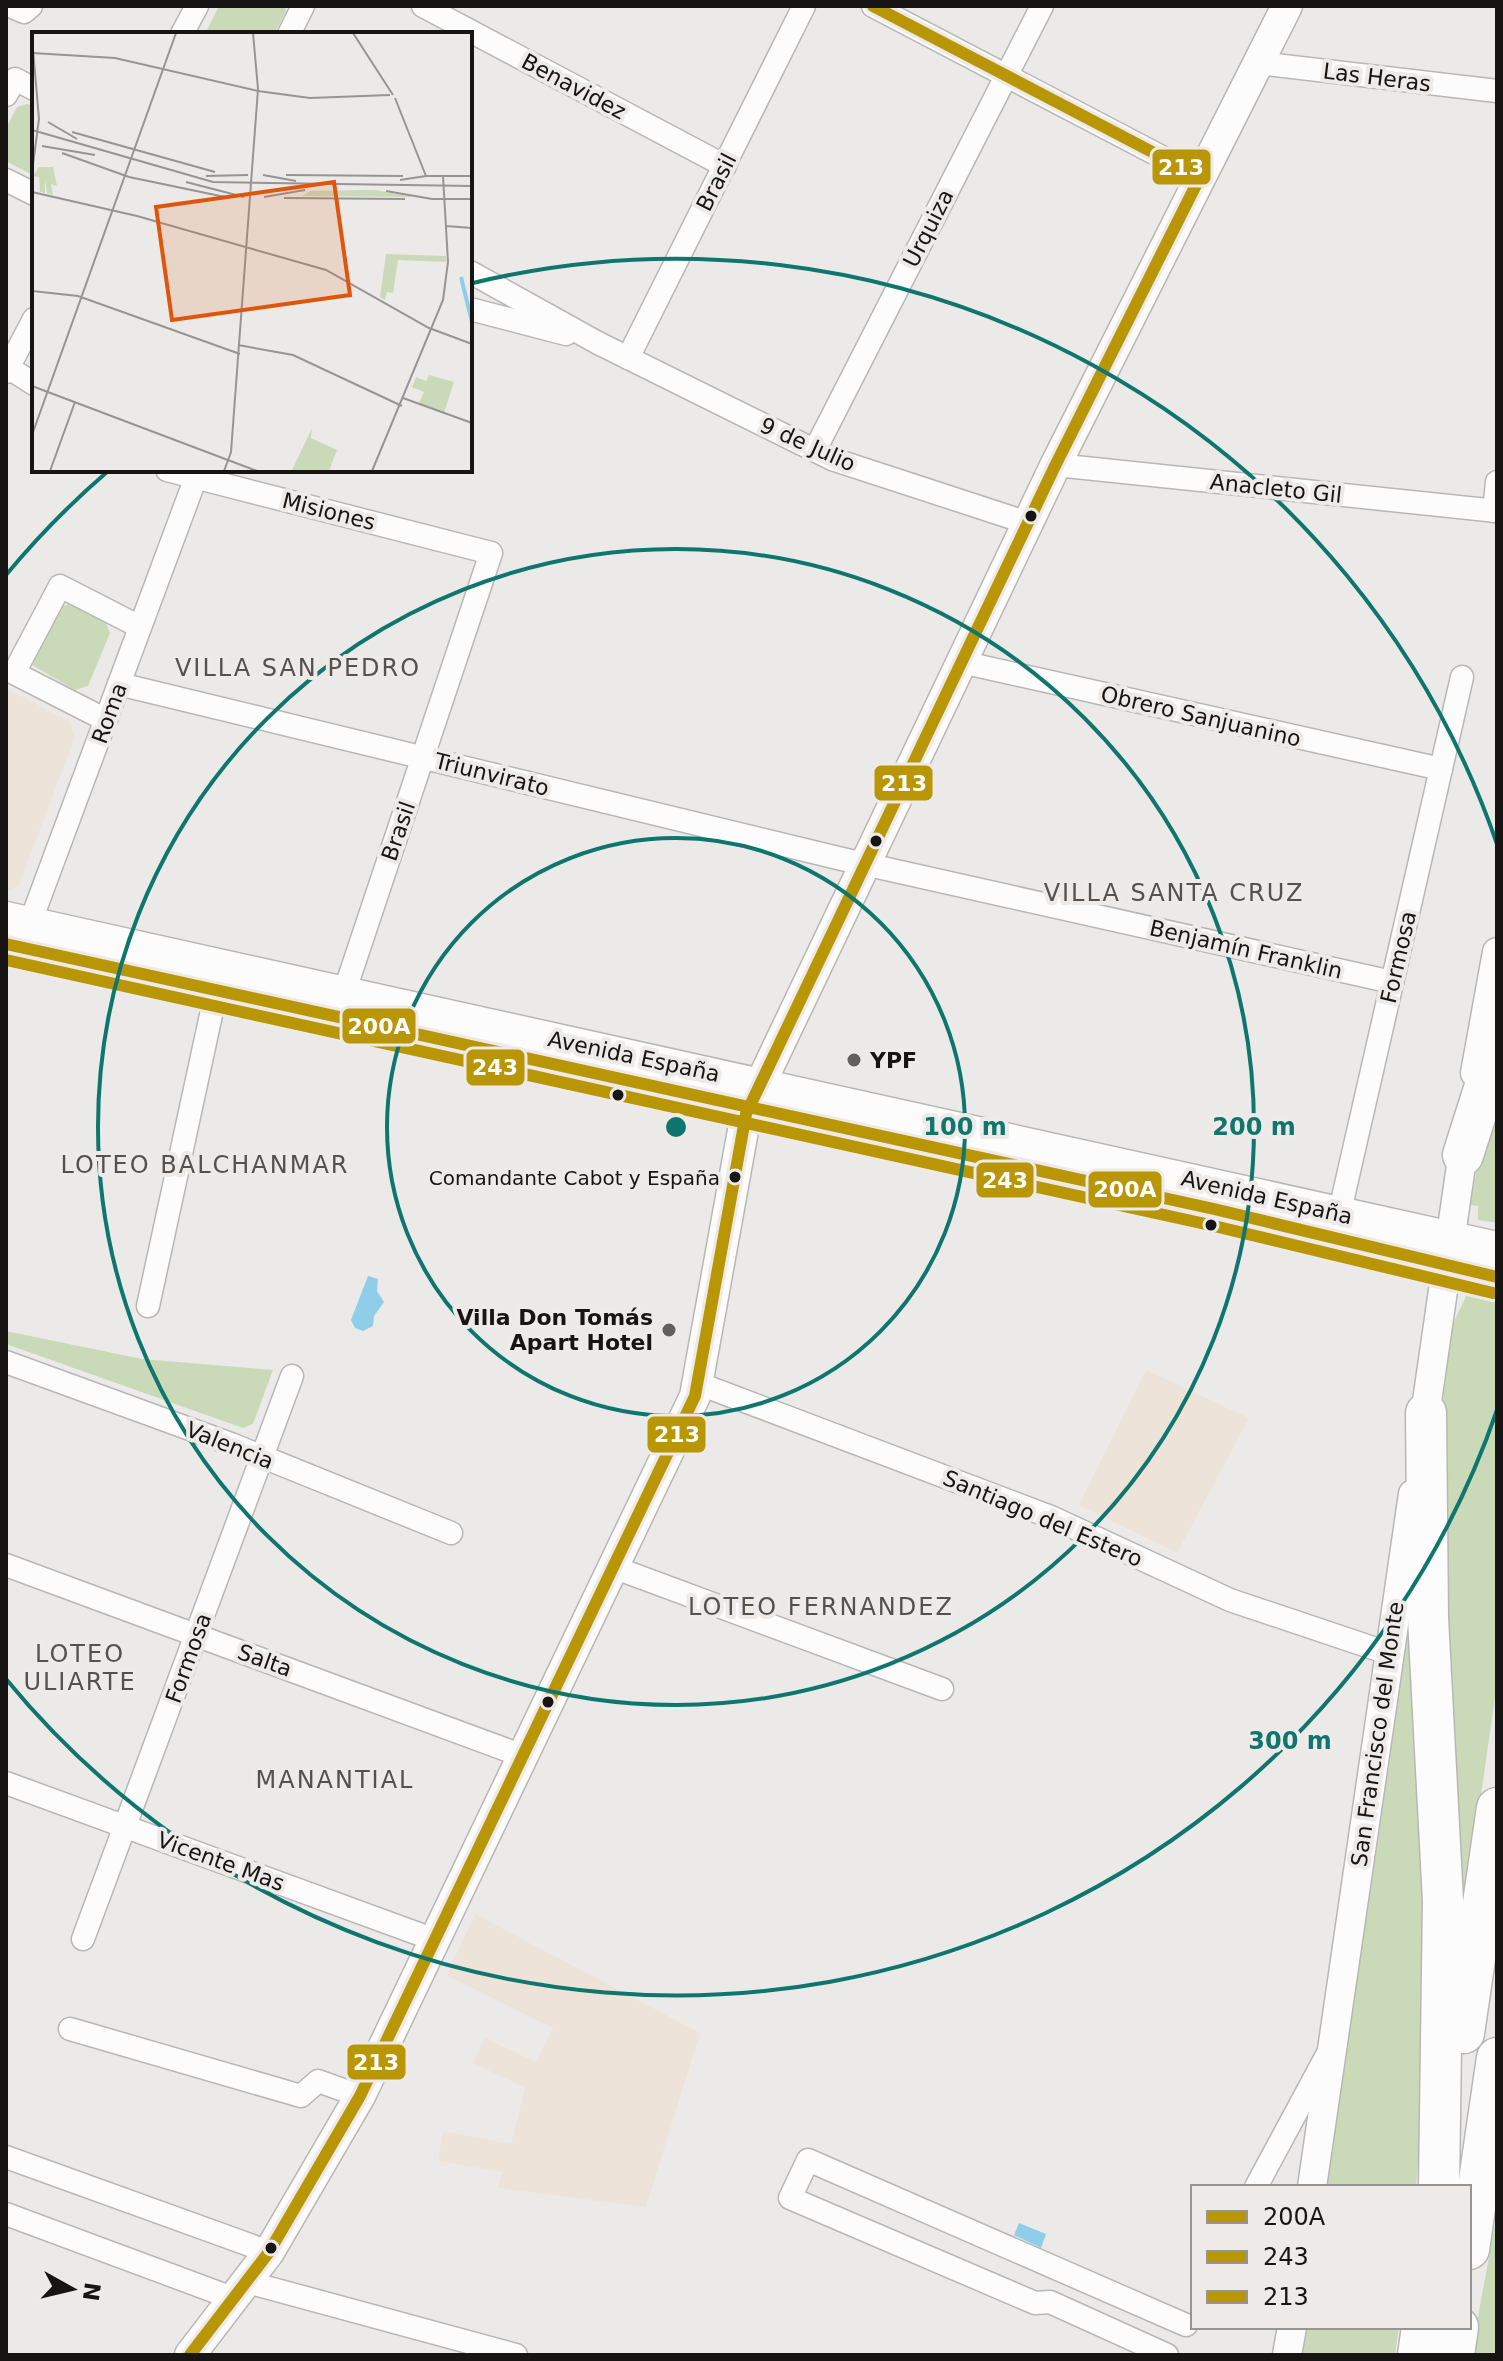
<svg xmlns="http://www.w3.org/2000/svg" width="1503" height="2361" font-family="'DejaVu Sans',sans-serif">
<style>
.industrial{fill:#ede3d9}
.green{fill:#cadab9}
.water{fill:#8fcee8}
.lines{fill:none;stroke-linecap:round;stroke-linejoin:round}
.minor-casing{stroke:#b8b7b6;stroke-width:25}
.tertiary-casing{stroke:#b8b7b6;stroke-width:31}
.secondary-casing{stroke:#b8b7b6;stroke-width:33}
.motorway-casing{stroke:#b8b7b6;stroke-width:43}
.minor{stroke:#fcfcfc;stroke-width:22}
.tertiary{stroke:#fcfcfc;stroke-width:28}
.secondary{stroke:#fcfcfc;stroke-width:30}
.motorway{stroke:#fcfcfc;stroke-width:40}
.bus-1-casing{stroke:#edeae8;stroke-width:18}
.bus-2-casing{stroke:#edeae8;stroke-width:18}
.bus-3-casing{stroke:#edeae8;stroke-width:18}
.bus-1{stroke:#b99606;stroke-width:12}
.bus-2{stroke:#b99606;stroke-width:12}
.bus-3{stroke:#b99606;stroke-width:12}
.ring{fill:none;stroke:#0f766e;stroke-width:4}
.bus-dot{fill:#161514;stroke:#edeae8;stroke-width:3}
.poi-dot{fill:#61605f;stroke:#edeae8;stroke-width:3}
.labels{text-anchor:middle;stroke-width:8;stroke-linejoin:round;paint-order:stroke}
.bus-label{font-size:20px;fill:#161514;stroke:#edeae8;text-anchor:end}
.street-label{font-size:22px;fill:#161514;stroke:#edeae8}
.poi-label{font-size:22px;font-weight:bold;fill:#161514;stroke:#edeae8;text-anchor:start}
.neighbourhood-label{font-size:24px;letter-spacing:2px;fill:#54514f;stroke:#edeae8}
.inset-river{fill:none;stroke:#8fcee8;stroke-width:4}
.inset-road{fill:none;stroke:#969594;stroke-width:2}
.view{fill:#de560c;fill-opacity:0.15;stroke:#de560c;stroke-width:4}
.inset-edge{fill:none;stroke:#161514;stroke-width:4}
.centre{fill:#0f766e;stroke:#edeae8;stroke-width:4}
.ring-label{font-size:24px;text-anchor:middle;font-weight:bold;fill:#0f766e;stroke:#edeae8;stroke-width:8;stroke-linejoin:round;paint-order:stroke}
.line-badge{stroke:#edeae8;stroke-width:3}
.badge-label{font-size:22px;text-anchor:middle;font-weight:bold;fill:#fff}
</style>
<rect width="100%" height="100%" fill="#eceae9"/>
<g class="industrial">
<polygon points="6,688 69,721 75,737 19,885 6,892"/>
<polygon points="1146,1370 1249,1418 1177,1553 1079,1505"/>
<polygon points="475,1914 700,2033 646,2207 498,2188 502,2172 438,2161 443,2131 511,2144 525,2088 473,2063 485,2038 536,2062 553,2028 447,1975"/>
</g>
<g class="green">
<polygon points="219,6 285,6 286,12 274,34 205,34"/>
<polygon points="27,104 34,107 34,176 6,161 6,128 17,107"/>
<polygon points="71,603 105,621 110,633 88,686 75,690 32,665 59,608"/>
<polygon points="1497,1067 1497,1223 1478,1220 1478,1206 1470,1205"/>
<polygon points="1467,1294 1497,1302 1497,1684 1458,1954 1436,1459 1452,1326"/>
<polygon points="6,1331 142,1359 273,1370 253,1424 243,1428 6,1344"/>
<polygon points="1417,1542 1431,1890 1422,2118 1416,2187 1326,2187 1383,1806"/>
<polygon points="1497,2213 1497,2355 1471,2355"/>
<polygon points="1305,2327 1399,2327 1395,2355 1301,2355"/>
</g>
<g class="water">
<polygon points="368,1276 378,1279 377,1291 384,1302 374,1316 373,1326 363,1331 355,1328 351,1320"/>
<polygon points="1019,2223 1046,2234 1041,2248 1014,2235"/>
</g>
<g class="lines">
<g class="minor-casing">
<g id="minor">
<polyline points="10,6 24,12 31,6"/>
<polyline points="423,6 725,166"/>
<polyline points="873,6 1200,177"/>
<polyline points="182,34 197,6"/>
<polyline points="289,34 303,6"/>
<polyline points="1258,63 1497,91"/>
<polyline points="6,95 15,79 34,89"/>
<polyline points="6,180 34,194"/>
<polyline points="470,272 598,343 832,459 1028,523"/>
<polyline points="470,309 566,334"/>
<polyline points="628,358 804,6"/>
<polyline points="6,366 34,384"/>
<polyline points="6,372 34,319"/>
<polyline points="815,450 1042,6"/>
<polyline points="1056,465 1497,511"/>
<polyline points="167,470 491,553 340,1005"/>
<polyline points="1494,511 1497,482"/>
<polyline points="961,662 1441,769"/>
<polyline points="119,684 842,859 1392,982"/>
<polyline points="106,720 14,673 60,586 140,627"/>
<polyline points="26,934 196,477"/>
<polyline points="1336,1228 1462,677"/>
<polyline points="148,1306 219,978"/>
<polyline points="6,1362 231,1444 451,1533"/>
<polyline points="697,1383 1051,1517 1230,1600 1388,1653"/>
<polyline points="6,1565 523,1756"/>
<polyline points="613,1567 942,1689"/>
<polyline points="6,1783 435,1940"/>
<polyline points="83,1939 292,1376"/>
<polyline points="70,2029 301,2096 318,2081 360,2096"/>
<polyline points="6,2157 269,2252"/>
<polyline points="1256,2187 1327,2055"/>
<polyline points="6,2214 235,2299"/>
<polyline points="247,2282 516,2355"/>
<polyline points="1167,2355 1050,2302 1035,2303 790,2198 808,2160 1186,2325"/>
</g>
</g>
<g class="tertiary-casing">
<g id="tertiary">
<polyline points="1475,1073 1497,952"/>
<polyline points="1423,1429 1465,1138"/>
<polyline points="1312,2187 1413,1494"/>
<polyline points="1287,2355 1292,2327"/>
</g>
</g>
<g class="secondary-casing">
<g id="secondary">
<polyline points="6,917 1497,1247"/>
<polyline points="6,944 1214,1209 1497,1277"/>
<polyline points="190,2355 269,2252 360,2096 695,1396 746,1114 1055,466 1287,6"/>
</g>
</g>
<g class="motorway-casing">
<g id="motorway">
<polyline points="1463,1155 1497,1048"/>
<polyline points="1426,1413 1428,1618 1443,1901 1439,2187"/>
<polyline points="1464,2033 1497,1808"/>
<polyline points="1469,2249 1497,2058"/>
<polyline points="1418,2355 1422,2327"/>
<polyline points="1454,2355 1458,2327"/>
</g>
</g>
<use href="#minor" class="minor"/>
<use href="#tertiary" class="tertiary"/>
<use href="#secondary" class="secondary"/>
<use href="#motorway" class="motorway"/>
<g class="bus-1-casing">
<polyline id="bus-1" points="6,944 1214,1209 1497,1277"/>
</g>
<g class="bus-2-casing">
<polyline id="bus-2" points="6,960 1210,1225 1493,1293"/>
</g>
<g class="bus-3-casing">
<polyline id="bus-3" points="190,2355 269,2252 360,2096 695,1396 746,1114 1055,466 1200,177 873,6"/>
</g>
<use href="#bus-1" class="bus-1"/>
<use href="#bus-2" class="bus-2"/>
<use href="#bus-3" class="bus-3"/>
</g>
<g class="ring">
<circle cx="676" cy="1127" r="289"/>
<circle cx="676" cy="1127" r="578"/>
<path d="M1497 1410A868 868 0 0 1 6 1679M6 575A868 868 0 0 1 107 472M473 283A868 868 0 0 1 1497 844"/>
</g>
<g class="bus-dot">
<circle cx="1031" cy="516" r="7"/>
<circle cx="876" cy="841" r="7"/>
<circle cx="618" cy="1095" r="7"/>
<circle cx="735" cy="1177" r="7"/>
<circle cx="1211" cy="1225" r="7"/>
<circle cx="548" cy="1702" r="7"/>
<circle cx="271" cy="2248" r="7"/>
</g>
<g class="poi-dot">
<circle cx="854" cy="1060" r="8"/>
<circle cx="669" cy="1330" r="8"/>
</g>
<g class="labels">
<g class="bus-label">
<text x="720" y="1185">Comandante Cabot y España</text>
</g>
<g class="street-label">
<text transform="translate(1377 77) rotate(7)" y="8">Las Heras</text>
<text transform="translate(574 86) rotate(28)" y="8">Benavidez</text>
<text transform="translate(716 182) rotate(-63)" y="8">Brasil</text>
<text transform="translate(928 228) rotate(-63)" y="8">Urquiza</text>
<text transform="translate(808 444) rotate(24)" y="8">9 de Julio</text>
<text transform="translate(1276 488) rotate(6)" y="8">Anacleto Gil</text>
<text transform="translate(329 511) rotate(14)" y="8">Misiones</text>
<text transform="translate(109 713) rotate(-70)" y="8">Roma</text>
<text transform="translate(1201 716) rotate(13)" y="8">Obrero Sanjuanino</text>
<text transform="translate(492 774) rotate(14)" y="8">Triunvirato</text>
<text transform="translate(398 831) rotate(-71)" y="8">Brasil</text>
<text transform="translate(1246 949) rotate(13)" y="8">Benjamín Franklin</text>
<text transform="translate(1398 957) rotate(-77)" y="8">Formosa</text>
<text transform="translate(634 1056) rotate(12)" y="8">Avenida España</text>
<text transform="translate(1267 1197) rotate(13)" y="8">Avenida España</text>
<text transform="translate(230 1445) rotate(22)" y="8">Valencia</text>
<text transform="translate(1043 1518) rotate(23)" y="8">Santiago del Estero</text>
<text transform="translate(188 1658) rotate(-70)" y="8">Formosa</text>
<text transform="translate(265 1660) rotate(20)" y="8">Salta</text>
<text transform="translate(1377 1734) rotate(-82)" y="8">San Francisco del Monte</text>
<text transform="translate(221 1861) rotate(20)" y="8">Vicente Mas</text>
</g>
<g class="poi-label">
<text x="870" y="1068">YPF</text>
<text x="653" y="1325" text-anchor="end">Villa Don Tomás<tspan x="653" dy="25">Apart Hotel</tspan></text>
</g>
<g class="neighbourhood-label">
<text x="298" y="676">VILLA SAN PEDRO</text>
<text x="1174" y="901">VILLA SANTA CRUZ</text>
<text x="205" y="1173">LOTEO BALCHANMAR</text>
<text x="821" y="1615">LOTEO FERNANDEZ</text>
<text x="80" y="1662">LOTEO<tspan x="80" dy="28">ULIARTE</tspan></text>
<text x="335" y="1788">MANANTIAL</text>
</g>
</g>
<g transform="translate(32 32)">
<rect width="440" height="440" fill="#eceae9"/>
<path d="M7 135H21L25 154 19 152 21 163 15 161 13 148V161L8 160 7 145 1 144ZM326 158H343L382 165 270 164 278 159ZM354 222 414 224V230L366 228 361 261 355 260 353 268 348 265ZM397 343 422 350 412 381 387 371 392 360 380 355 384 345 394 349ZM280 396 279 406 305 418 297 439 260 438Z" fill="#cadab9"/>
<path class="inset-river" d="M429 245 440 290"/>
<path class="inset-road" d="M321 1 361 63M0 6 7 87 0 140M0 21 83 26 226 59 278 66 358 63M363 66 394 144M16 90 45 107M0 98 181 150 440 154M40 100 183 140M10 114 63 123M30 121 97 145 193 165M231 143 264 149M254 143 371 144M174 144 216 143M394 144H440M368 148 394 144M154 150 212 165M354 159 400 167M0 160 105 184 294 238 397 296 440 312M232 165 273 158M252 166 373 167M400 167H440M414 194 440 196M0 259 46 264 208 322M206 313 261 323 370 374M0 354 225 439M371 366 440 391M0 403 144 1M18 439 43 370M192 439 199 420 226 57 221 1M340 439 411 268 416 230 411 144"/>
<path class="view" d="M302 150 318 263 140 288 124 175Z"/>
<rect width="440" height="440" class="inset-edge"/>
</g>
<circle cx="676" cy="1127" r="12" class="centre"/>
<g class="ring-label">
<text x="965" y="1135">100 m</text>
<text x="1254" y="1135">200 m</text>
<text x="1290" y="1749">300 m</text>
</g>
<g class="line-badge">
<rect x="1151" y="148" width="61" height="38" rx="8" fill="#b99606"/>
<rect x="873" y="764" width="61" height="38" rx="8" fill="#b99606"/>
<rect x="341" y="1007" width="76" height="38" rx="8" fill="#b99606"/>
<rect x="465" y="1048" width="61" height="39" rx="8" fill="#b99606"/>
<rect x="975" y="1161" width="60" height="38" rx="8" fill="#b99606"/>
<rect x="1087" y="1170" width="76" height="39" rx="8" fill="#b99606"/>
<rect x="646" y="1415" width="61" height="39" rx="8" fill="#b99606"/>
<rect x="346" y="2043" width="61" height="38" rx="8" fill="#b99606"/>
</g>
<g class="badge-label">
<text x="1181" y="175">213</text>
<text x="904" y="791">213</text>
<text x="379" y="1034">200A</text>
<text x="495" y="1075">243</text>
<text x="1005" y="1188">243</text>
<text x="1125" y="1197">200A</text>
<text x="677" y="1442">213</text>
<text x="376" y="2070">213</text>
</g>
<rect width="1503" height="2361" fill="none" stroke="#161514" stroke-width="16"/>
<rect x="1191" y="2185" width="280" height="144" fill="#edeae8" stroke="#979593" stroke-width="2"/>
<rect x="1207" y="2211" width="40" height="12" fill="#b99606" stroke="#979593" stroke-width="2"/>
<text x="1263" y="2225" font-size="24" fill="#161514">200A</text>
<rect x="1207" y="2251" width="40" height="12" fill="#b99606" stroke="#979593" stroke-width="2"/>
<text x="1263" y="2265" font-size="24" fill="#161514">243</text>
<rect x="1207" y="2291" width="40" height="12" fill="#b99606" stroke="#979593" stroke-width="2"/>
<text x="1263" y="2305" font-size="24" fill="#161514">213</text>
<g transform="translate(72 2289) rotate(98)" stroke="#edeae8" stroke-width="6" paint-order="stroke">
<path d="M0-6L14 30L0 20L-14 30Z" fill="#161514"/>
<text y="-12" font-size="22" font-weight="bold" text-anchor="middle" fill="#161514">N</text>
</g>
</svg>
